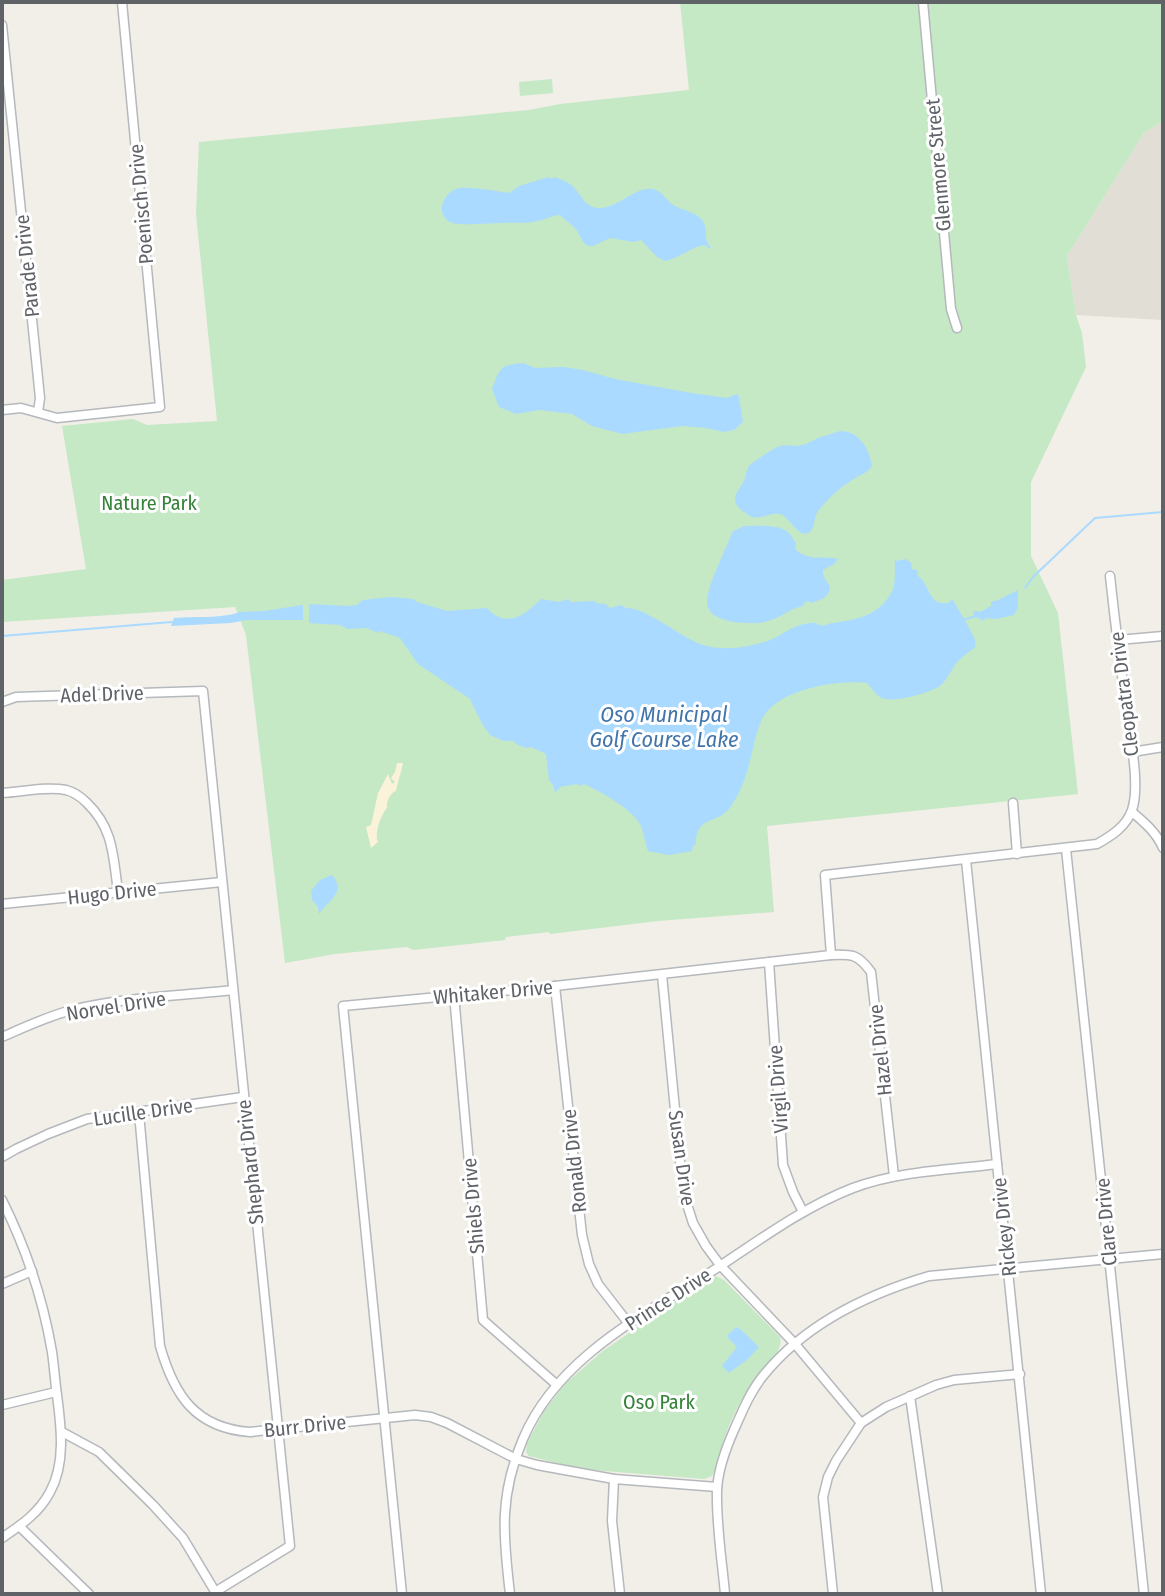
<svg xmlns="http://www.w3.org/2000/svg" width="1165" height="1596" font-family="'Fira Sans Condensed',sans-serif">
<style>
.education{fill:#e1ded6}
.green{fill:#c5e8c5}
.sand{fill:#fbf3d9}
.water{fill:#aadaff}
.lines{fill:none;stroke-linecap:round;stroke-linejoin:round}
.stream{stroke:#aadaff;stroke-width:2}
.minor-casing{stroke:#b5b8bc;stroke-width:11}
.minor{stroke:#fff;stroke-width:8}
.labels{text-anchor:middle;stroke-width:6;stroke-linejoin:round;paint-order:stroke}
.street-label{font-size:20px;fill:#5f6368;stroke:#fff}
.park-label{font-size:20px;fill:#348238;stroke:#fff}
.water-label{font-size:22px;font-style:italic;fill:#4174aa;stroke:#fff}
</style>
<rect width="100%" height="100%" fill="#f1efe8"/>
<polygon class="education" points="1163,121 1163,320 1076,315 1067,256 1144,133"/>
<g class="green">
<polygon points="680,2 1163,2 1163,121 1144,133 1067,256 1076,315 1082,333 1086,367 1031,482 1031,556 1058,613 1078,794 767,826 774,912 658,921 550,934 549,932 506,937 505,940 413,950 407,947 335,954 285,963 246,635 235,607 2,622 2,580 86,569 62,426 133,419 147,425 217,421 196,214 199,142 529,110 560,104 689,90"/>
<polygon points="552,79 553,93 520,96 519,82"/>
<path d="M716 1276 724 1280 780 1337C784 1353 764 1365 756 1378 741 1398 729 1422 722 1446 719 1456 717 1467 712 1476L704 1479 580 1469 529 1456 526 1452 527 1443 544 1411 566 1383 603 1351 710 1277Z"/>
</g>
<path class="sand" d="M397 763H403C401 773 398 781 396 791 390 793 386 802 387 808 381 815 374 833 378 842L371 848 366 827 371 825 378 793 388 774 392 784 395 782 391 778 395 772Z"/>
<g class="water">
<path d="M548 177 552 179 554 177C560 179 566 181 571 185 581 193 584 207 598 208 617 210 638 183 656 190 664 193 667 202 675 206 683 210 697 213 702 220 709 229 702 237 711 248L710 249 704 245C691 247 680 258 665 261L657 257 641 240 634 242 610 238 593 246H588L583 242 576 229 560 215C551 215 545 220 537 221 525 224 512 222 500 223 486 223 471 225 457 224 435 221 439 196 456 189 464 185 500 192 510 193L519 186Z"/>
<path d="M523 363 535 368 563 367 583 370 615 379 691 393 727 398 737 394 739 397 743 422 734 430 724 432 706 428 682 426 622 434 592 426 572 414 539 410 516 414 499 407 492 389C500 369 499 365 523 363Z"/>
<path d="M840 431C859 431 869 448 872 466 867 474 858 475 849 482 838 489 826 501 818 511 813 518 816 529 808 533 798 538 790 517 780 514 769 512 761 521 750 516 746 514 743 511 740 509 730 499 737 493 743 483 746 478 746 471 749 466 751 463 774 448 778 447 785 444 790 446 796 446 804 446 810 442 818 438 823 436 833 434 840 431Z"/>
<path d="M744 526C757 526 780 524 789 533 792 536 793 540 796 543L795 549C810 562 819 555 838 559L834 564 823 570V575L830 587 828 594 824 598 812 603 808 601 804 603 803 606C788 609 780 619 764 622 755 624 744 623 734 622 725 620 713 618 708 608 702 593 727 549 732 532Z"/>
<path d="M895 559 897 561 906 559 911 563 912 569 917 570 918 576C932 587 927 606 949 603L952 599C955 604 974 635 975 640 976 642 975 645 975 647 970 652 965 654 960 659 952 666 950 677 941 685 933 692 890 705 880 697 875 694 871 687 867 683 838 679 777 689 762 719 751 744 751 772 737 796 734 801 731 807 727 811 715 823 695 818 696 844L693 846 692 851 669 855 648 851C645 843 644 834 641 826 633 809 601 792 584 784L580 786 577 784 560 787 555 793 553 785 549 780 546 754 531 747 526 748 518 745 513 741H504L490 735 482 724 470 699 418 664 400 638 380 631 378 633 367 628 347 629 340 625 309 623V604L347 606 357 605 363 600 390 597 413 599 417 602 447 611 487 608C506 629 524 616 541 599L559 602 569 599 570 602 595 601V603L605 604 610 608 621 605 626 608C646 607 681 638 703 645 725 652 754 647 775 638 782 634 789 629 797 626 802 625 810 622 815 623 817 623 818 625 820 625 824 626 828 624 832 623 856 620 877 616 890 595 897 585 894 570 895 559Z"/>
<polygon points="1018,590 1018,607 1014,615 996,619 985,618 984,621 974,616 973,612 976,611 980,612 991,606 991,602 998,600"/>
<path d="M303 605V620H246L231 623 171 626 174 618C195 616 221 619 240 612L264 611Z"/>
<path d="M332 875C347 893 328 900 319 914L318 907 312 900 311 891 320 880Z"/>
<polygon points="736,1327 740,1329 759,1347 748,1359 729,1373 722,1366 737,1347 728,1338 728,1335"/>
</g>
<g class="lines">
<g class="stream">
<polyline points="1025,588 1033,577 1095,518 1163,512"/>
<polyline points="963,620 976,616"/>
<polyline points="2,636 172,622"/>
</g>
<g class="minor-casing">
<g id="minor">
<polyline points="923,2 951,309 957,328"/>
<polyline points="2,25 40,398 38,412"/>
<polyline points="2,410 21,408 57,418 160,407 122,2"/>
<polyline points="1118,640 1163,636"/>
<polyline points="2,702 16,697 203,691 290,1546 215,1592"/>
<polyline points="1132,752 1163,747"/>
<path d="M2 793C22 792 46 786 66 790 74 792 82 798 87 803 114 829 113 857 118 891"/>
<polyline points="1013,803 1017,854"/>
<path d="M1132 812C1144 822 1157 833 1163 848"/>
<path d="M1066 849C1093 1097 1118 1346 1144 1594"/>
<polyline points="966,860 1041,1594"/>
<polyline points="2,904 222,882"/>
<path d="M831 955 825 875 1097 844C1111 836 1126 827 1132 810 1140 787 1131 742 1128 718 1121 670 1115 623 1110 576"/>
<polyline points="769,962 783,1165 793,1192 803,1212"/>
<polyline points="662,975 683,1192 693,1223 706,1246 720,1265 795,1344 861,1423"/>
<polyline points="555,986 582,1235 589,1264 598,1284 629,1324"/>
<polyline points="454,995 483,1320 557,1385"/>
<path d="M2 1037C25 1027 48 1016 72 1010 124 997 180 996 233 990"/>
<path d="M139 1113 160 1346C174 1395 195 1428 250 1432L415 1415 431 1417 447 1423 516 1459 537 1465 614 1479 717 1487"/>
<polyline points="2,1157 16,1149 48,1134 87,1119 243,1097"/>
<path d="M2 1200C26 1248 43 1299 52 1352 54 1366 55 1381 57 1395 61 1426 66 1463 50 1492 39 1513 21 1525 2 1538"/>
<polyline points="2,1284 32,1271"/>
<polyline points="910,1396 938,1594"/>
<polyline points="2,1405 56,1392"/>
<polyline points="62,1432 99,1452 153,1505 183,1538 216,1593"/>
<polyline points="614,1479 612,1521 620,1594"/>
<polyline points="19,1526 89,1594"/>
<path d="M402 1594 343 1006 555 986 831 955C852 954 858 954 871 972L894 1176"/>
<path d="M510 1594C503 1535 499 1495 523 1439 558 1356 646 1314 717 1268 761 1239 804 1207 853 1188 899 1171 949 1170 997 1164"/>
<path d="M725 1594C722 1560 716 1524 717 1490 718 1471 726 1448 734 1430 742 1412 750 1392 763 1376 804 1325 868 1294 929 1276L1163 1254"/>
<polyline points="833,1594 823,1497 828,1477 836,1461 861,1423 886,1407 936,1385 954,1380 1020,1374"/>
</g>
</g>
<use href="#minor" class="minor"/>
</g>
<g class="labels">
<g class="street-label">
<text transform="translate(938 165) rotate(-95)" y="7">Glenmore Street</text>
<text transform="translate(141 204) rotate(-95)" y="7">Poenisch Drive</text>
<text transform="translate(27 266) rotate(-96)" y="7">Parade Drive</text>
<text transform="translate(102 694) rotate(-2)" y="7">Adel Drive</text>
<text transform="translate(1124 694) rotate(-97)" y="7">Cleopatra Drive</text>
<text transform="translate(112 893) rotate(-6)" y="7">Hugo Drive</text>
<text transform="translate(493 992) rotate(-5)" y="7">Whitaker Drive</text>
<text transform="translate(116 1006) rotate(-9)" y="7">Norvel Drive</text>
<text transform="translate(880 1050) rotate(-96)" y="7">Hazel Drive</text>
<text transform="translate(778 1089) rotate(-94)" y="7">Virgil Drive</text>
<text transform="translate(143 1112) rotate(-8)" y="7">Lucille Drive</text>
<text transform="translate(682 1158) rotate(82)" y="7">Susan Drive</text>
<text transform="translate(574 1161) rotate(-96)" y="7">Ronald Drive</text>
<text transform="translate(250 1162) rotate(-96)" y="7">Shephard Drive</text>
<text transform="translate(473 1206) rotate(-95)" y="7">Shiels Drive</text>
<text transform="translate(1106 1222) rotate(-95)" y="7">Clare Drive</text>
<text transform="translate(1004 1227) rotate(-96)" y="7">Rickey Drive</text>
<text transform="translate(668 1299) rotate(-33)" y="7">Prince Drive</text>
<text transform="translate(305 1426) rotate(-6)" y="7">Burr Drive</text>
</g>
<g class="park-label">
<text x="149" y="510">Nature Park</text>
<text x="659" y="1409">Oso Park</text>
</g>
<g class="water-label">
<text x="664" y="722">Oso Municipal<tspan x="664" dy="25">Golf Course Lake</tspan></text>
</g>
</g>
<rect width="1165" height="1596" fill="none" stroke="#5f6368" stroke-width="8"/>
</svg>
